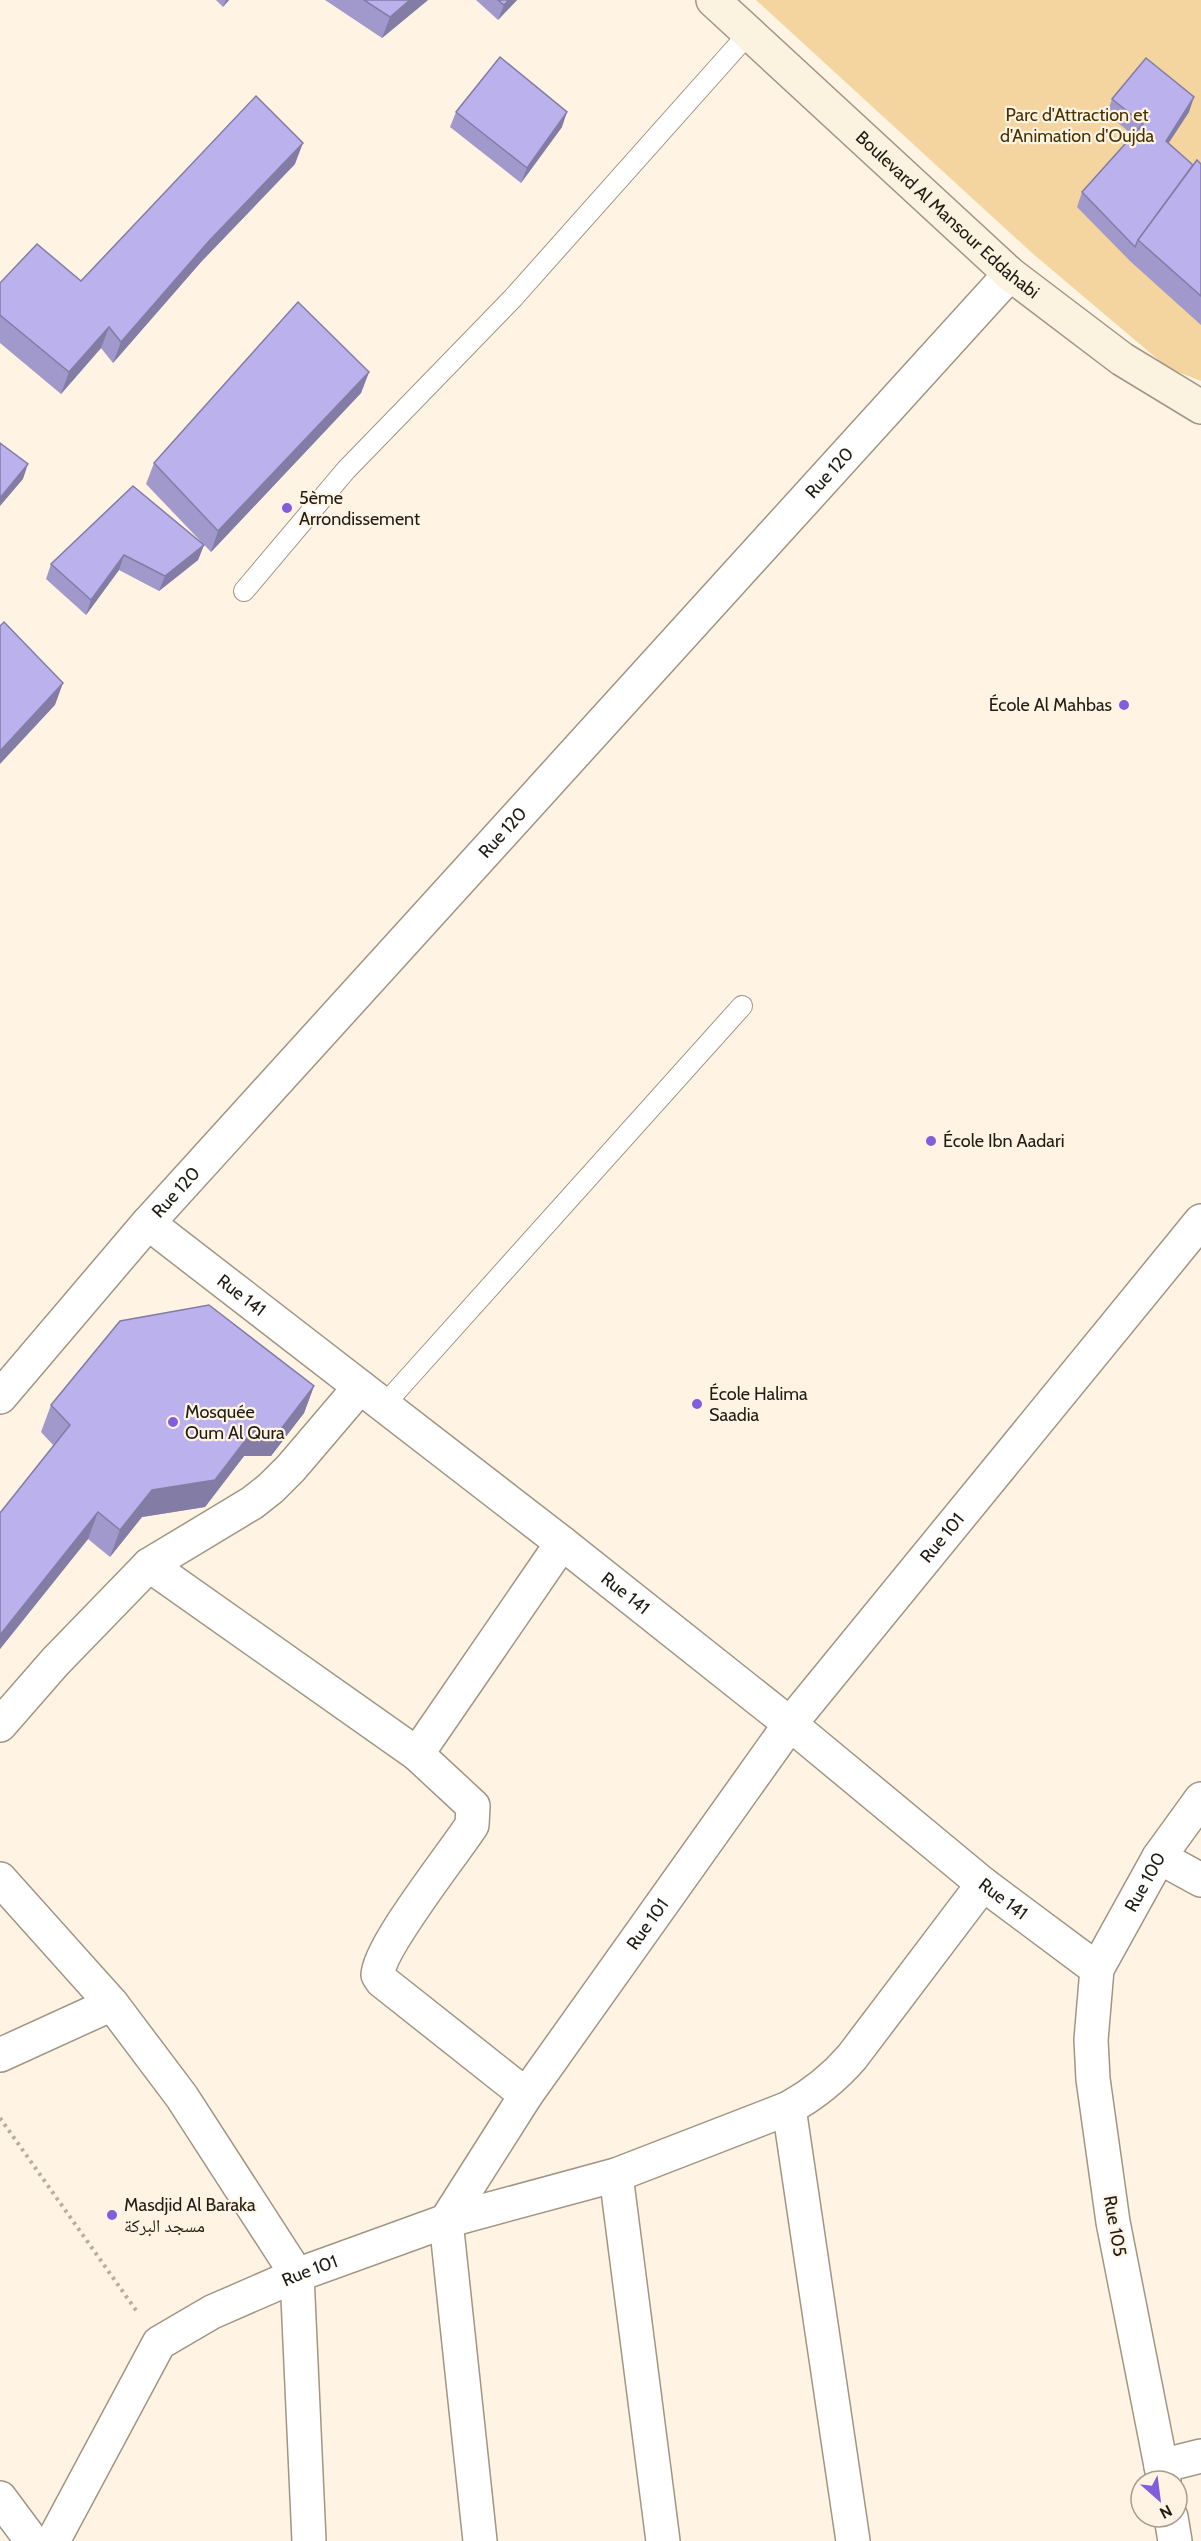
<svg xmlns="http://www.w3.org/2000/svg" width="1201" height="2541" font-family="Cabin,'Noto Naskh Arabic',sans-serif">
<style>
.green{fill:#f4d49f}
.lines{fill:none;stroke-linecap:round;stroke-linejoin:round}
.service-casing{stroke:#a19583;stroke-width:22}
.minor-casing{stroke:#a19583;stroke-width:36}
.tertiary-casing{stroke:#a19583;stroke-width:36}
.secondary-casing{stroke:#a19583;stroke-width:36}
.path{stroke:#b7aea1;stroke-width:4;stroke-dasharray:3 4.5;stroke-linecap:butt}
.service{stroke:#fff;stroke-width:20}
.minor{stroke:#fff;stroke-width:33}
.tertiary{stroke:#fff;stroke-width:33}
.secondary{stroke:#fcf2e0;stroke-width:33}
.wall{fill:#a198cb}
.shaded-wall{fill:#837ca5}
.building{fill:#bbb1ec;stroke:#837ca5;stroke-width:1.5}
.poi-dot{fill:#815fda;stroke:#fff4e4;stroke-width:2}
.labels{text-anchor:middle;stroke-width:4.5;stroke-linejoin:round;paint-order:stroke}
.park-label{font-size:18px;fill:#473101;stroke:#fff4e4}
.street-label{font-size:18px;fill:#201c14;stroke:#fff4e4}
.poi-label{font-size:18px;fill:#201c14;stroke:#fff4e4;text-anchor:start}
</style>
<rect width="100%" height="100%" fill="#fff4e4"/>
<polygon class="green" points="756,0 1201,0 1201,381 1168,368 1032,253"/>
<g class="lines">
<g class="service-casing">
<g id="service">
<polyline points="244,591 346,470 513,298 749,33"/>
<polyline points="384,1405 742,1006"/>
</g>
</g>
<g class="minor-casing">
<g id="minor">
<path id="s1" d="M148 1223 562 1543 790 1724 983 1884 1097 1969"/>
<path d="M149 1565 417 1754 473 1806 472 1825C454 1853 378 1948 378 1975L382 1981 526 2095"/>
<polyline points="0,1725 55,1662 149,1565 252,1503 271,1488 291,1468 360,1387"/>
<polyline points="417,1754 562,1543"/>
<polyline points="1159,1857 1201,1880"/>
<polyline points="0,1879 112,2004 182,2097 297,2275 309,2541"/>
<polyline points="0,2055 112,2004"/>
<polyline points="789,2108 853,2541"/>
<polyline points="616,2175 663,2541"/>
<polyline points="1161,2466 1201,2456"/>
<path id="s2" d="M1164 2481 1113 2222 1093 2079 1091 2040 1097 1969 1159 1857 1201 1799"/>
<polyline points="0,2498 32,2541"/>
<polyline points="1171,2517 1175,2541"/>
<path id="s3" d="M53 2541 159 2343 212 2312 297 2275 446 2221 526 2095 790 1724 1201 1221"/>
<path d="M480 2541 446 2221 616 2175 789 2108C814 2094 833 2079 852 2057L983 1884"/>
</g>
</g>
<g class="tertiary-casing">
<g id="tertiary">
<path id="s4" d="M0 1397 148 1223 1010 274"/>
</g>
</g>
<g class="secondary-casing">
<g id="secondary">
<path id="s5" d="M713 0 1010 274 1122 359 1201 407"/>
</g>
</g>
<polyline class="path" points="0,2118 138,2313"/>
<use href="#service" class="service"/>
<use href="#minor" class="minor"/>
<use href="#tertiary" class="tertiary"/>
<use href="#secondary" class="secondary"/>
</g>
<g class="wall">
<polygon points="216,0 229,0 223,7"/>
<polygon points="325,0 428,0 382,38"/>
<polygon points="476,0 517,0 498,20"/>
<polygon points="1112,99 1189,112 1168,144 1193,165 1201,164 1201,325 1130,261 1077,207 1082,192 1133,135 1107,114"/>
<polygon points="456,112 562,127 521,183 450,127"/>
<polygon points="295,164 201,262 113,363 101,348 61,394 0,343 0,283 81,281"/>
<polygon points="369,372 361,393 211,552 146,484 154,463"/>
<polygon points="204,545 198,560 159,591 119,570 86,615 46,579 51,564"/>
<polygon points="314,1386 304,1413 271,1456 244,1456 205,1507 142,1517 110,1557 88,1539 0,1649 0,1513 54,1446 41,1432 51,1405"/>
</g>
<g class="shaded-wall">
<polygon points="226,0 229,0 223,7"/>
<polygon points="410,0 428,0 382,38 390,17"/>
<polygon points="509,0 517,0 498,20 504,5"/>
<polygon points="1194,97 1189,112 1160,156 1166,141"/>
<polygon points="567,112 562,127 521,183 527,168"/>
<polygon points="303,143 295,164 201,262 113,363 121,342 209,241"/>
<polygon points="109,327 101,348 61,394 69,372"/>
<polygon points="369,372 361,393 211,552 218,531"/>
<polygon points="28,464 23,479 0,506 0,498"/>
<polygon points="204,545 198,560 159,591 165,576"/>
<polygon points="124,555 119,570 86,615 91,600"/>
<polygon points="63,683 55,705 0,764 0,751"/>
<polygon points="314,1386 304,1413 271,1456 244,1456 205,1507 142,1517 110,1557 120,1530 152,1490 254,1429"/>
<polygon points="98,1512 88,1539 0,1649 0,1635"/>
</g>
<g class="building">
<polygon points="364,0 410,0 390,17"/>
<polygon points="498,0 509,0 504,5"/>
<polygon points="500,57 567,112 527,168 456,112"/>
<polygon points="1146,58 1194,97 1166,141 1193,165 1138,240 1135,247 1082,192 1143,124 1112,99"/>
<polygon points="256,96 303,143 209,241 121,342 109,327 69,372 0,315 0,283 37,244 81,281"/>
<polygon points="1197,160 1201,164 1201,296 1138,240"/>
<polygon points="298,302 369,372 218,531 154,463"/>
<polygon points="0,443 28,464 0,498"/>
<polygon points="133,486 204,545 165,576 124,555 91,600 51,564"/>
<polygon points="4,622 63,683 0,751 0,626"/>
<polygon points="209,1305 314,1386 281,1429 254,1429 215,1480 152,1490 120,1530 98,1512 0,1635 0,1513 70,1425 51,1405 120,1321"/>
</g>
<g class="poi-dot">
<circle cx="287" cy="508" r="6"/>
<circle cx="1124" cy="705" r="6"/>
<circle cx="931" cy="1141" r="6"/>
<circle cx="697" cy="1404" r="6"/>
<circle cx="173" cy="1422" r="6"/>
<circle cx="112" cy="2215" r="6"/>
</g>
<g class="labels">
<g class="park-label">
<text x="1077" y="121">Parc d'Attraction et<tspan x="1077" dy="21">d'Animation d'Oujda</tspan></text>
</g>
<g class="street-label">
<text dy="6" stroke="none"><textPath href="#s5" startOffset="318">Boulevard Al Mansour Eddahabi</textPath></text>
<text dy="6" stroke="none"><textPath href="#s4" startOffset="1242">Rue 120</textPath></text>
<text dy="6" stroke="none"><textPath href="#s4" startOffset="756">Rue 120</textPath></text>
<text dy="6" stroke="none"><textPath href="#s4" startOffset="270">Rue 120</textPath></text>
<text dy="6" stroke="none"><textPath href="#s1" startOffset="118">Rue 141</textPath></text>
<text dy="6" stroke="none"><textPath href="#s3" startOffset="1382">Rue 101</textPath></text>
<text dy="6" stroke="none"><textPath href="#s1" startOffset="604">Rue 141</textPath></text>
<text dy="6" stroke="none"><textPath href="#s2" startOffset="618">Rue 100</textPath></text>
<text dy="6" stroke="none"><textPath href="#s1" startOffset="1090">Rue 141</textPath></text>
<text dy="6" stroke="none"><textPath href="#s3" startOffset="896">Rue 101</textPath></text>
<text transform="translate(1115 2226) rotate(80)" y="6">Rue 105</text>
<text dy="6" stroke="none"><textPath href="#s3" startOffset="392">Rue 101</textPath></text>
</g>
<g class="poi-label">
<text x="299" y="504">5ème<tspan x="299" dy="21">Arrondissement</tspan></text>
<text x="1112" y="711" text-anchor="end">École Al Mahbas</text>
<text x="943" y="1147">École Ibn Aadari</text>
<text x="709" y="1400">École Halima<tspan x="709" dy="21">Saadia</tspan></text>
<text x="185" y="1418">Mosquée<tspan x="185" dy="21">Oum Al Qura</tspan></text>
<text x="124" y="2211">Masdjid Al Baraka<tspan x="124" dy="21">مسجد البركة</tspan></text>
</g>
</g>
<g transform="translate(1159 2499) rotate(152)"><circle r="28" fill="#fff4e4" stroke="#a69e91" stroke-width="1.5"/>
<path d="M0-4.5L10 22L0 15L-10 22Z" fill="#815fda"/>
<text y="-9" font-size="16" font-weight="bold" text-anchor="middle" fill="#201c14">N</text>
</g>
</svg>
